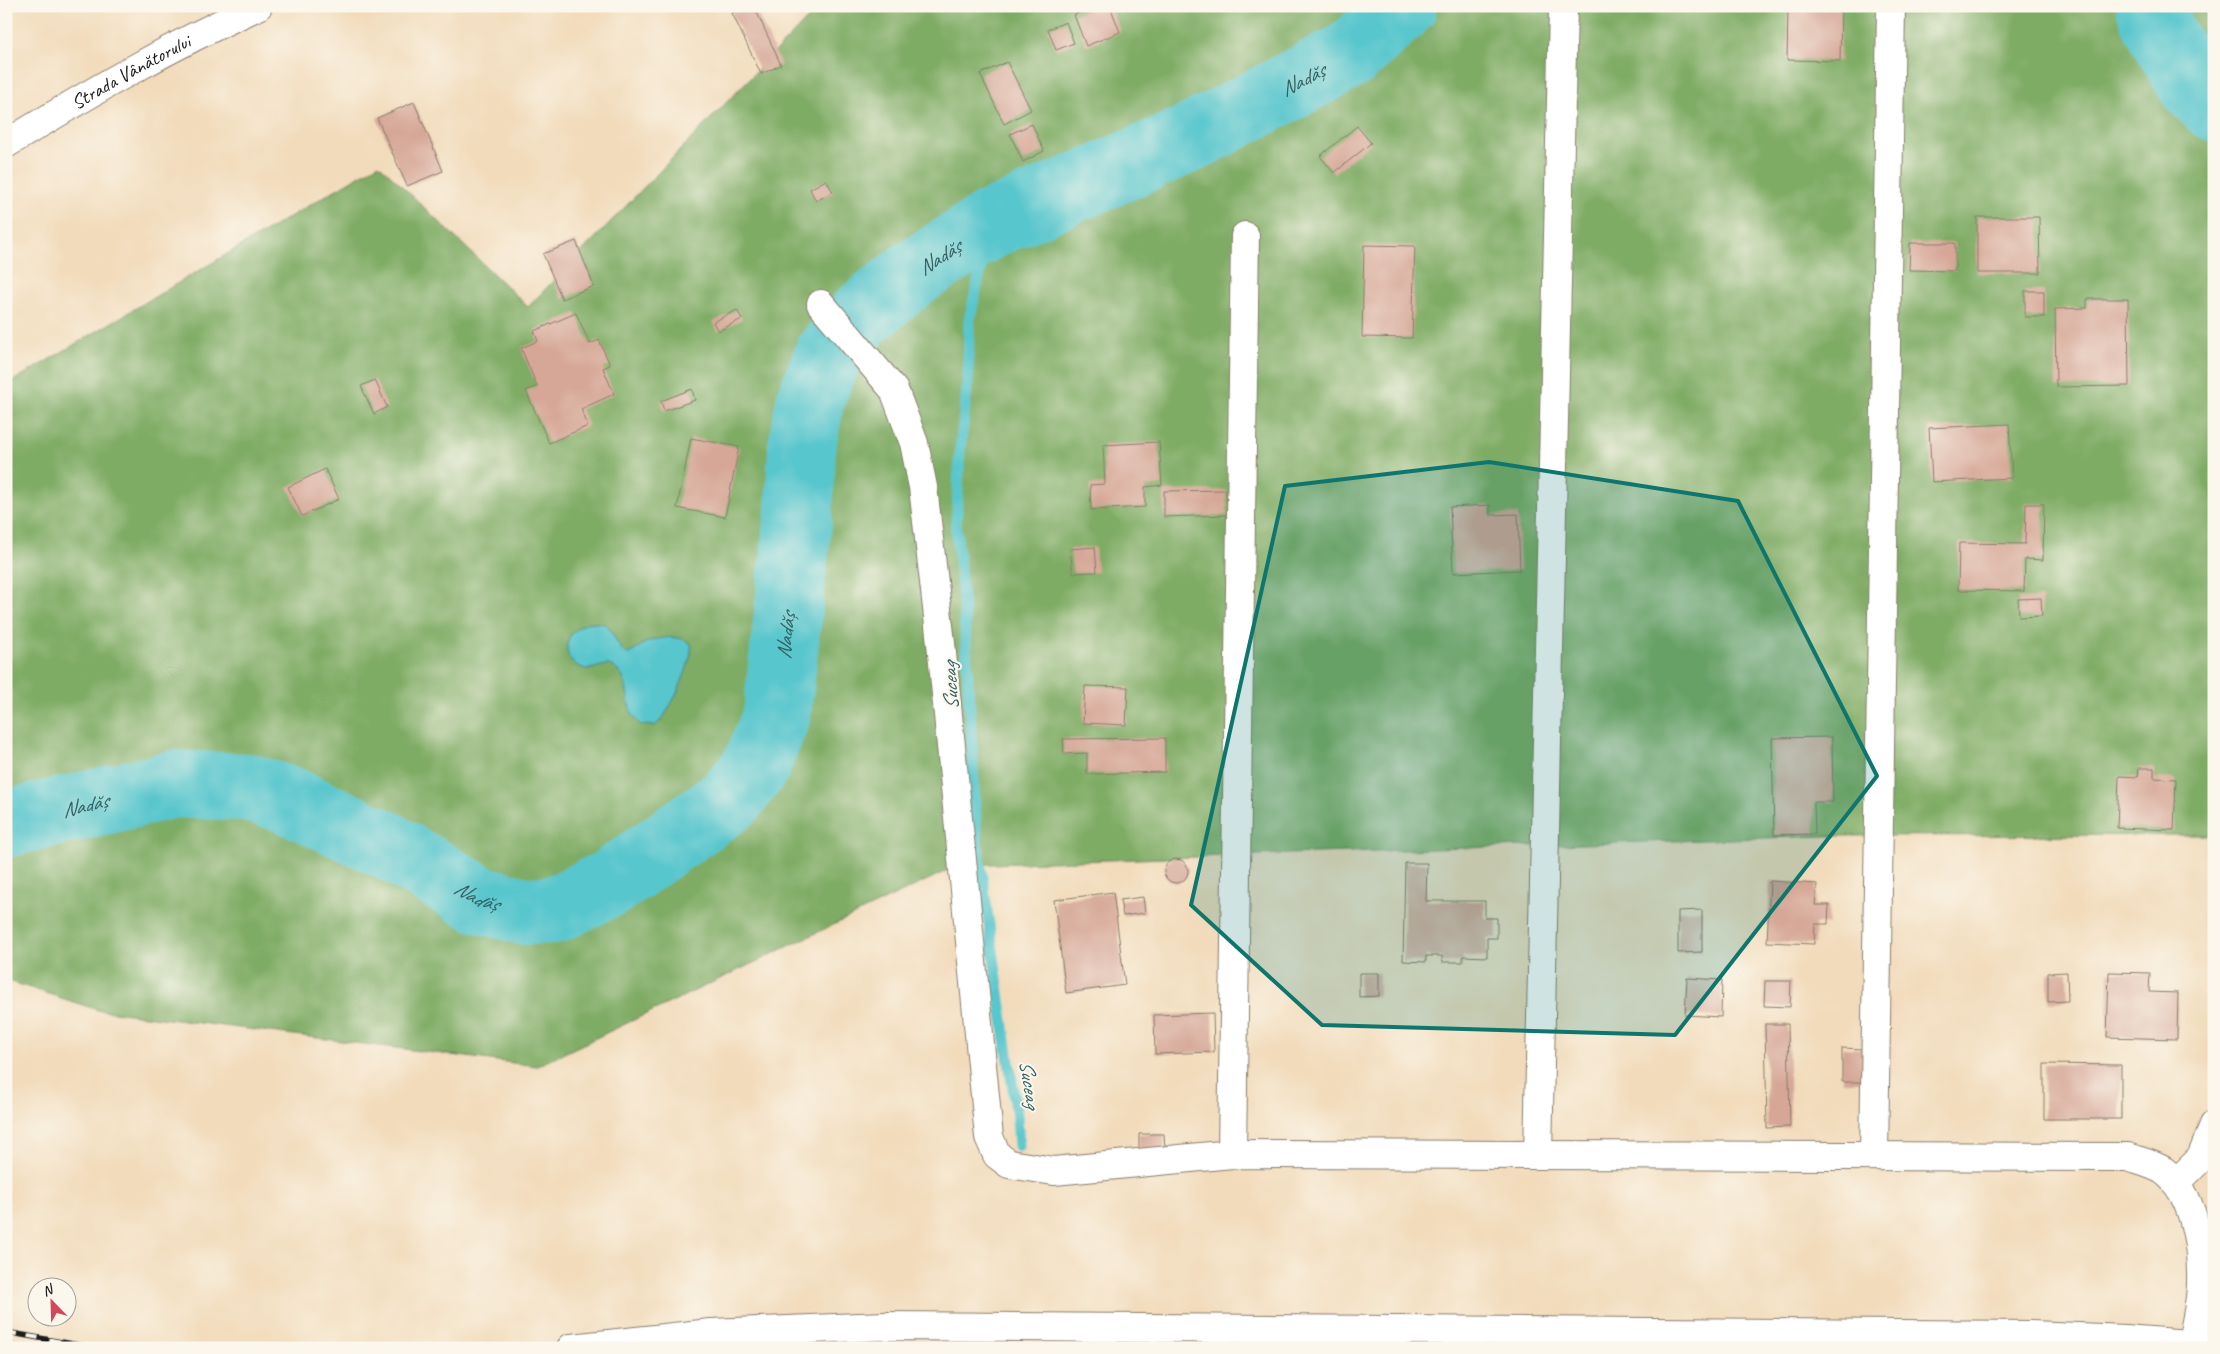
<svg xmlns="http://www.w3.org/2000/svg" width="2220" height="1354" font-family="Caveat,sans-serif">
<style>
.forest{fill:#7fac65;stroke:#4e6440}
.water{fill:#58c6cd;stroke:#3a7174}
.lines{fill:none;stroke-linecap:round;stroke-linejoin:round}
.stream{stroke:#58c6cd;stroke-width:11}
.river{stroke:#58c6cd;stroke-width:68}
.building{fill:#d6a797}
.minor-casing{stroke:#877c6c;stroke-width:30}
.major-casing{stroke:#877c6c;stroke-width:30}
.minor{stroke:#fff;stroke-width:28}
.major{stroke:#fff;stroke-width:28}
.rail-casing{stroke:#1c1c1c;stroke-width:5.5}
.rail{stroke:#fbf7ec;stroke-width:4;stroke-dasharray:11;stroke-linecap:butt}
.marked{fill:#0f766e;fill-opacity:0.2;stroke:#0f766e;stroke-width:4;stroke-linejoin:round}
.labels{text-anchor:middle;stroke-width:4;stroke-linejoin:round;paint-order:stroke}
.street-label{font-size:20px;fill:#1c1c1c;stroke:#fbf7ec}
.water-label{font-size:21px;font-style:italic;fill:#346063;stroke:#fbf7ec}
</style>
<rect width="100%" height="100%" fill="#fbf7ec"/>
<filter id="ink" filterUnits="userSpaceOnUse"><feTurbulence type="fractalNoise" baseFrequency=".02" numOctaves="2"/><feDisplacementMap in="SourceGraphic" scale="10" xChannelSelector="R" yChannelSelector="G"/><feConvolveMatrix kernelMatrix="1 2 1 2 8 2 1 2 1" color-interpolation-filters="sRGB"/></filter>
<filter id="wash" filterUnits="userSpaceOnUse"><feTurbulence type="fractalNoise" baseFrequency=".0096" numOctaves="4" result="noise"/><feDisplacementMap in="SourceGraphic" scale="20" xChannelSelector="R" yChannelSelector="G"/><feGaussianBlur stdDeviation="1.12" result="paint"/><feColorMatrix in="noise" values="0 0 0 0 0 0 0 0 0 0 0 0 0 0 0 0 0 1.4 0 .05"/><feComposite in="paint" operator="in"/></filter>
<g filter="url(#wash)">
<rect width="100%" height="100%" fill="#f2dbbb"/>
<polygon class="forest" points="820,6 2214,6 2214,835 1824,836 959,865 537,1066 98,1010 6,980 6,385 379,164 528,307"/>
<path class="water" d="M589 622 606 624C615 633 616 648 628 654 635 652 639 646 645 643 657 637 681 634 691 644 694 661 669 716 655 726L641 725C621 708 634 687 617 670 615 668 611 665 607 665 601 665 595 669 588 669 570 668 562 651 570 636 574 629 581 626 589 622Z"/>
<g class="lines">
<polyline class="stream" points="991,224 969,321 968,380 960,451 956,527 964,608 977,841 1017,1116 1019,1146"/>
<g class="river">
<polyline points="2150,6 2155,22 2191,84 2214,107"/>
<path id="s1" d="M6 824 175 784 247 787 289 800 385 844 479 899 524 911 554 910 612 882 730 799 756 766 777 714 799 513 802 447 810 401 829 353 862 315 910 276 991 224 1189 139 1350 55 1403 6"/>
</g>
</g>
<g id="blocks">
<g class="building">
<polygon points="747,6 754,6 781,65 761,74 732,13"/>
<polygon points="1094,6 1110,6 1120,32 1086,46 1074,15"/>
<polygon points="1788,6 1841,6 1840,61 1787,60"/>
<polygon points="1066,22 1074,43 1056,50 1048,29"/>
<polygon points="1007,62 1031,110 1004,124 980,74"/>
<polygon points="414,102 443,171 407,186 377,118"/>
<polygon points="1032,124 1044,151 1023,162 1010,134"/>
<polygon points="1357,126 1371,143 1334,173 1320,156"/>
<polygon points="826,180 833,192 816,201 810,189"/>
<polygon points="1977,217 2039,217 2040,273 1977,273"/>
<polygon points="576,241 594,286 562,299 543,254"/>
<polygon points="1910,243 1955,243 1955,271 1909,270"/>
<polygon points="1364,245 1415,246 1412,338 1362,337"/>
<rect x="2025" y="291" width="19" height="26"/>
<polygon points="2087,299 2128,299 2129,386 2056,387 2055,309 2087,308"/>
<polygon points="737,310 742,319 718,331 713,322"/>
<polygon points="576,313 590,344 599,340 610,365 603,368 614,394 581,409 588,426 549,443 526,391 537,386 521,348 538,341 534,331"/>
<polygon points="375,380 387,407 374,414 361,386"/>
<polygon points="692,389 695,400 664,411 661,401"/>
<polygon points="2009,424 2012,478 1932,482 1929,428"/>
<polygon points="691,438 739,447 725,517 677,508"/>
<polygon points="1159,442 1162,485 1145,487 1145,507 1091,510 1090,485 1105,484 1103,445"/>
<polygon points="325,469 339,499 302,516 288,487"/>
<polygon points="1226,490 1227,515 1164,517 1164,491"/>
<polygon points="2026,504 2044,504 2043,560 2025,559 2024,591 1958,590 1959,543 2025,544"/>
<polygon points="1490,505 1490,515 1518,514 1520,570 1453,573 1450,507"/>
<polygon points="1095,547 1097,572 1073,573 1070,549"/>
<polygon points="2041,598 2042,616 2019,617 2018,599"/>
<polygon points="1085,686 1128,687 1126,725 1083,723"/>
<polygon points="1832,737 1833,802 1814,802 1815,834 1774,835 1772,738"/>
<polygon points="1165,738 1165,772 1087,774 1087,753 1064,754 1063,739"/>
<polygon points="2139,768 2154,768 2154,778 2176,779 2174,830 2117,828 2119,776 2138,777"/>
<circle cx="1176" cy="871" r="12"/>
<polygon points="1405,863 1427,863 1426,901 1485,901 1485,918 1497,918 1497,938 1487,938 1487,957 1463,956 1463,962 1442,962 1442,956 1426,956 1426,962 1403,961"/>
<polygon points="1770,881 1817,884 1815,905 1829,905 1828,924 1815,924 1814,944 1767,942"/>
<polygon points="1113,892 1125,985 1066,993 1054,900"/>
<polygon points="1143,897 1145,913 1123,916 1120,900"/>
<polygon points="1702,910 1702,952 1678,953 1678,911"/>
<polygon points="2067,972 2068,1001 2048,1002 2048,973"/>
<polygon points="2109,972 2150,973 2149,992 2178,993 2177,1039 2107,1037"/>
<polygon points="1359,973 1379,973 1379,996 1359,997"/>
<polygon points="1687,978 1722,980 1721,1017 1685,1015"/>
<polygon points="1765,981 1791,981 1790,1007 1764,1006"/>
<polygon points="1213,1013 1214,1052 1155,1054 1154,1015"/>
<polygon points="1765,1024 1788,1024 1790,1127 1767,1128"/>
<polygon points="1842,1048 1863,1049 1862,1082 1842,1082"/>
<polygon points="2044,1064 2121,1065 2121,1119 2044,1119"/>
<polygon points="1139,1134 1164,1134 1165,1149 1139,1149"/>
</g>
</g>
</g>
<g filter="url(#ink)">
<use href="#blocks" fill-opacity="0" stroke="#877c6c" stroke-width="1"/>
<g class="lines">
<g class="minor-casing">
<g id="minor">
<path id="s2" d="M6 144C88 94 170 46 258 6"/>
<path d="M821 304 894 390 914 443 923 487 941 643 989 1137 997 1155 1009 1164 1054 1171 1232 1154 2128 1157C2139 1161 2154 1164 2164 1171 2194 1193 2202 1248 2201 1283 2201 1303 2195 1324 2192 1343"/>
<polyline points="1232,1154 1245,236"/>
<polyline points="1538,1155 1563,6"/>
<polyline points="1874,1156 1891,6"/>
<polyline points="2176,1183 2201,1158 2214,1125"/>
</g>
</g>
<g class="major-casing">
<polyline id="major" points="571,1348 711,1333 884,1326 2031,1335 2125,1339 2214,1346"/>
</g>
<use href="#minor" class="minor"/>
<use href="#major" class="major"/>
<g class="rail-casing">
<polyline id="rail" points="6,1332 95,1348"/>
</g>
<use href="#rail" class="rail"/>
</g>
</g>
<path class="marked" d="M1489 462 1738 501 1877 776 1675 1035 1322 1025 1191 905 1285 486Z"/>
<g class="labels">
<g class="street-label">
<text dy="7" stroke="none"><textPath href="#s2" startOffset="144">Strada Vânătorului</textPath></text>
</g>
<g class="water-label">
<text dy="7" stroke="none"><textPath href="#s1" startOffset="1806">Nadăș</textPath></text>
<text dy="7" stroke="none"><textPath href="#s1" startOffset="1401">Nadăș</textPath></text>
<text dy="7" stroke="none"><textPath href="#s1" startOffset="966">Nadăș</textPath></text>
<text transform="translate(950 686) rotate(-93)" y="7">Suceag</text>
<text dy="7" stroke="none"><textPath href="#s1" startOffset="81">Nadăș</textPath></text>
<text dy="7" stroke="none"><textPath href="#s1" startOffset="501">Nadăș</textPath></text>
<text transform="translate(1030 1084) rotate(82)" y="7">Suceag</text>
</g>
</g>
<rect width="2220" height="1354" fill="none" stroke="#fbf7ec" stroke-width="25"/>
<g transform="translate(52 1302) rotate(337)"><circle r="24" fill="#fbf7ec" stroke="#a29f99"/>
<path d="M0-4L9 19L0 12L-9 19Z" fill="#d1495b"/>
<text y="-8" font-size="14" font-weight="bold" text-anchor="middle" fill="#1c1c1c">N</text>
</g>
</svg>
